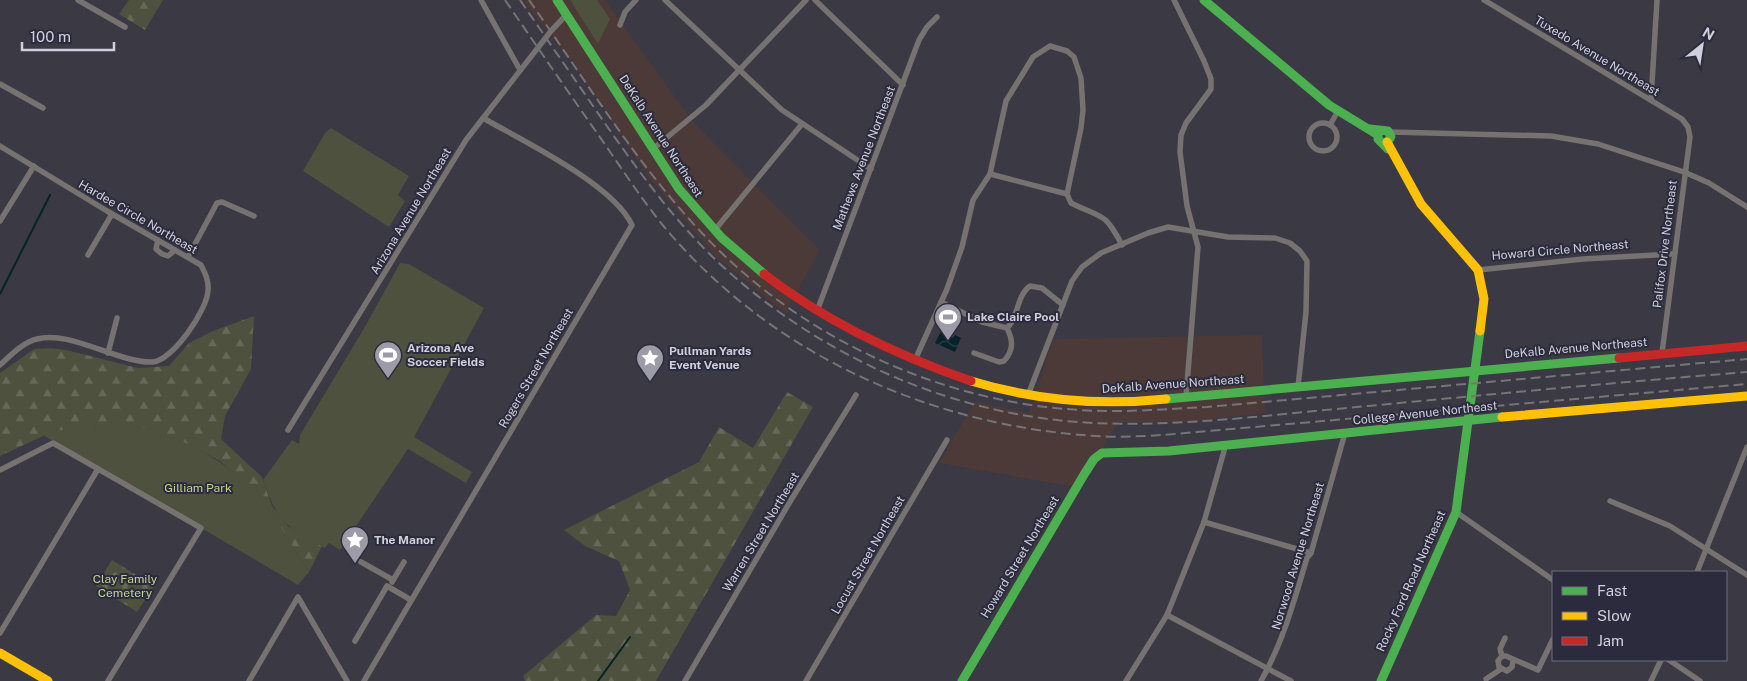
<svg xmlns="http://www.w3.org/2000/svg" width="1747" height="681" font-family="'Public Sans',sans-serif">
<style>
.commercial{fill:#4b3a37}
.forest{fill:url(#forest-firs)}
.cemetery{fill:url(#cemetery-stones)}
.green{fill:#4d513e}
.water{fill:url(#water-waves)}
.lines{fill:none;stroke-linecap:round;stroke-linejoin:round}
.stream{stroke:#052328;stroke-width:2}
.street{stroke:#767270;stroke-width:5.5}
.fast{stroke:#4caf50;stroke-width:9}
.slow{stroke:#ffc107;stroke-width:9}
.jam{stroke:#c62828;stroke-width:9}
.rail{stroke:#767476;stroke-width:2;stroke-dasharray:10 5;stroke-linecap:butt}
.labels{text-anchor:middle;stroke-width:4;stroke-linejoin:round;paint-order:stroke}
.street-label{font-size:12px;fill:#d0d0dc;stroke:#2c2b3e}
.poi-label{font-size:12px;font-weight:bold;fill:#d0d0dc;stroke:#2c2b3e;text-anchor:start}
.park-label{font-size:12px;fill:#c4d194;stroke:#2c2b3e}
</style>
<defs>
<pattern id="forest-firs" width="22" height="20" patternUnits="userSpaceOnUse" patternTransform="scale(1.25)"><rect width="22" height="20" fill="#4d513e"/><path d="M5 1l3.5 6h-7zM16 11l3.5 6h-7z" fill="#666959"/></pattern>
<pattern id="cemetery-stones" width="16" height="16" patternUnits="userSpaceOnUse" patternTransform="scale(1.25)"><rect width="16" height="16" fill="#4d513e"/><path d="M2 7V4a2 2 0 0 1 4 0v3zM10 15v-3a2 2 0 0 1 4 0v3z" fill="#666959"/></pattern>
<pattern id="water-waves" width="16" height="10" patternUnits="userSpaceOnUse" patternTransform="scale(1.25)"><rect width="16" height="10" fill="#052328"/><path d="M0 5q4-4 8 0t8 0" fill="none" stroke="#284247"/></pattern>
</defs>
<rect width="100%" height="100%" fill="#3a3944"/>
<g class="commercial">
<polygon points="523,0 605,0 693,122 820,250 785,313 715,256 647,175 581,75"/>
<polygon points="1262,335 1265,413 1177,423 1118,422 1080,488 939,463 975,401 1029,413 1053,339"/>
</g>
<g class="forest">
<polygon points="129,0 163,0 145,30 119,14"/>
<polygon points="254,316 251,369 225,416 221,439 262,477 272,506 288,526 322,546 309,572 275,519 248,485 220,461 185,443 54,431 0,456 0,373 34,349 51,348 66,350 138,368 169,366 189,343 213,331"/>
<polygon points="787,392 813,407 656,681 525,681 523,676 596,615 616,616 630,590 619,561 585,546 564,530 699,462 719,427 753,448"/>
</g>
<polygon class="cemetery" points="112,560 154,586 137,612 96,586"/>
<g class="green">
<polygon points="570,0 597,0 610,19 598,44"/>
<polygon points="331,128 409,176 398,195 405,201 389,227 303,171 325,133"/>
<path d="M400 263 409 264 484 308 414 437 472 472 466 483 408 449 340 550 329 543 325 548C285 525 279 525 263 480L292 440 299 444 300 435 366 325Z"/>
<path d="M107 425C118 426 130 425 141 427 174 433 224 461 248 484 272 509 290 542 309 572L298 585 43 435 54 431Z"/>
</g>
<polygon class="water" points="941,331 953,338 955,335 961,338 955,352 935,343"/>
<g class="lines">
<g class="stream">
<polyline points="0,294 50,195"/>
<polyline points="598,681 630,637"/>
</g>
<g class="street">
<polyline points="78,0 125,27"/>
<polyline points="481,0 520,70"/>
<polyline points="665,0 782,110 871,169"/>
<polyline points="815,0 903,85"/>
<polyline points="1174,0 1204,61 1211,79 1211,89 1186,123 1181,135 1180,152 1187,206 1198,247 1186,397"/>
<polyline points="1484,0 1682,119 1688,127 1690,137 1662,353"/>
<polyline points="620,25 625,12 636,0"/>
<polyline points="0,84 43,108"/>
<polyline points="1651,100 1657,0"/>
<circle cx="1323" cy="137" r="14"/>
<polyline points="1330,125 1338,111"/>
<polyline points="1390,132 1551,136 1598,144 1684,172 1709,183 1747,207"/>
<path d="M0 146 107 211 201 265C205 273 209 281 208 290 208 309 172 362 152 362 118 363 70 330 37 339 23 342 10 356 0 365"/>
<polyline points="653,149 706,105 806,0"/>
<polyline points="990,174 1067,194"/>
<polyline points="0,221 34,166"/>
<polyline points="714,231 802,124"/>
<polyline points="158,240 156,249 162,254 168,256 175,250"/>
<polyline points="88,255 112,214"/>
<polyline points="188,257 217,203 222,202 254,216"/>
<polyline points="1478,270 1583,259 1673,254"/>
<polyline points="941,302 982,322 1007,328"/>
<polyline points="817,311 919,40 927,27 937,17"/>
<polyline points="108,353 117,318"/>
<path d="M974 353 999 362 1004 361C1014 350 1013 340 1007 328 1019 317 1016 296 1030 286L1042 288 1063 305"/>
<path d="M915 360 947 289 962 247 973 200 990 174 1006 101 1033 57 1050 46 1067 51 1074 57 1081 78 1083 110 1081 128 1067 194 1071 203C1103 219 1104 211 1122 245"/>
<polyline points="1028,395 1072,281 1082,267 1101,253 1148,233 1168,227 1228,237 1275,238 1290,243 1300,251 1307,261 1306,312 1298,387"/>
<polyline points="288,430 466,140 551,31 567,14"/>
<polyline points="0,470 53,443 201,528 108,681"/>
<polyline points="1610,501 1670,526 1747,575"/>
<polyline points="1456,512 1553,580"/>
<polyline points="1204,522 1311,553"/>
<polyline points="361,562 393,580"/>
<polyline points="1697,572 1747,447"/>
<polyline points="392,582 404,562"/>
<polyline points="1167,615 1291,681"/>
<polyline points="0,633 98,469"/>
<polyline points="355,641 387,586 411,600"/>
<polyline points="1502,656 1500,649 1505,638"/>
<polyline points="1669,660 1700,681"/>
<polyline points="1513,661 1512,667 1507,671 1499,667 1498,661 1502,656 1506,656 1538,670 1553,639"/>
<polyline points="1486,679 1501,669"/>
<polyline points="249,681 298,597 347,681"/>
<path d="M364 681 632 225C613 184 523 141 483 118"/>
<polyline points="685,681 791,500 856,395"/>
<polyline points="806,681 947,440"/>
<polyline points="1126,681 1167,615 1204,522 1226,444"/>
<path d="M1261 681C1283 642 1294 601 1307 558L1311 553 1345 433"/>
<polyline points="1651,681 1661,660"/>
</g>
<g class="fast">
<polyline points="557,0 679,189 722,238 764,274"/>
<polyline points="1204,0 1329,105 1378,135 1378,139 1388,149"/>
<polyline points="1370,129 1388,131 1391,137 1387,142"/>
<polyline points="1166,399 1619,358"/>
<polyline points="962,681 1085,473 1094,459 1102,453 1169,451 1502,417"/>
<polyline points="1381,681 1456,512 1480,331"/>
</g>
<g class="slow">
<polyline points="1387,142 1421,204 1478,270 1484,299 1480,331"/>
<path d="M971 381C1034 400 1100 406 1166 399"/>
<polyline points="1502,417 1747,396"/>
<polyline points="0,653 48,681"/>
</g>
<g class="jam">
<path d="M764 274C825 321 899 356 971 381"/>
<polyline points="1619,358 1747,346"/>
</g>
<g class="rail">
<path d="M505 0C536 45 566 89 597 133 618 163 638 194 661 223 768 353 929 426 1096 436 1130 438 1164 435 1197 432L1747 384"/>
<path d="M520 0C548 41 576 81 604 122 642 176 680 229 730 273 831 362 960 417 1094 423 1185 427 1277 414 1368 406 1494 394 1621 382 1747 372"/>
<path d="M529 0C584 78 635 162 701 232 798 336 937 402 1080 410 1122 413 1165 409 1207 407L1747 359"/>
</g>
</g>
<defs>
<g id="stadium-pin" transform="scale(1.4375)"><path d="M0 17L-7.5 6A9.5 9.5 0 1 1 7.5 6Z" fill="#9c9ba7" stroke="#2c2b3e"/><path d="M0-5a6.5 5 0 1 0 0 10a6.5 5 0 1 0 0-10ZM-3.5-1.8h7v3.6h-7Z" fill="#fff"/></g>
<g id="sight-pin" transform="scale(1.4375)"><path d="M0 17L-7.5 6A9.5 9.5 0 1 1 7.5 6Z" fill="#9c9ba7" stroke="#2c2b3e"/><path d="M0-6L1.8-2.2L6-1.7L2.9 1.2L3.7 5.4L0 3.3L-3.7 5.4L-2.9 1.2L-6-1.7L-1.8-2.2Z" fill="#fff"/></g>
</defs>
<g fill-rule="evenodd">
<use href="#stadium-pin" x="948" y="317"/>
<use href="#stadium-pin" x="388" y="355"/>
<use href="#sight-pin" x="650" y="358"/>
<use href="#sight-pin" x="355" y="540"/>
</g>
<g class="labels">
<g class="street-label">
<text transform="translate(1597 56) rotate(31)" y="4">Tuxedo Avenue Northeast</text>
<text transform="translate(661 136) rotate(57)" y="4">DeKalb Avenue Northeast</text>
<text transform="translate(864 158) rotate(-69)" y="4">Mathews Avenue Northeast</text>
<text transform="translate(411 211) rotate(-59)" y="4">Arizona Avenue Northeast</text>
<text transform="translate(138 217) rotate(30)" y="4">Hardee Circle Northeast</text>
<text transform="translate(1665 244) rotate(-83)" y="4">Palifox Drive Northeast</text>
<text transform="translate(1560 250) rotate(-5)" y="4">Howard Circle Northeast</text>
<text transform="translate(1576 348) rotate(-5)" y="4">DeKalb Avenue Northeast</text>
<text transform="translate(536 368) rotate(-60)" y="4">Rogers Street Northeast</text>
<text transform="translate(1173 384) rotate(-4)" y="4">DeKalb Avenue Northeast</text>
<text transform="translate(1425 413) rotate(-6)" y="4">College Avenue Northeast</text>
<text transform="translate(761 532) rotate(-59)" y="4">Warren Street Northeast</text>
<text transform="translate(868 555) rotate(-60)" y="4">Locust Street Northeast</text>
<text transform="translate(1298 556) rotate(-73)" y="4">Norwood Avenue Northeast</text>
<text transform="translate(1020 557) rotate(-59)" y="4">Howard Street Northeast</text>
<text transform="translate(1411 581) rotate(-66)" y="4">Rocky Ford Road Northeast</text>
</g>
<g class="poi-label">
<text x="967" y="321">Lake Claire Pool</text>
<text x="407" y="352">Arizona Ave<tspan x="407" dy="14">Soccer Fields</tspan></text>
<text x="669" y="355">Pullman Yards<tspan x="669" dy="14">Event Venue</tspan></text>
<text x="374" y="544">The Manor</text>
</g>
<g class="park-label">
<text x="198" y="492">Gilliam Park</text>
<text x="125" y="583">Clay Family<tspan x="125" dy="14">Cemetery</tspan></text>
</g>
</g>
<rect x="1552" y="571" width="175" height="90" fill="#2c2b3e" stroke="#6e6d7d"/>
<rect x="1562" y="587" width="25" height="8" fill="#4caf50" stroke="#6e6d7d"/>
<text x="1597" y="596" font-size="15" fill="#d0d0dc">Fast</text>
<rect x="1562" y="612" width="25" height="8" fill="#ffc107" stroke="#6e6d7d"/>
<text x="1597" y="621" font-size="15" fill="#d0d0dc">Slow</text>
<rect x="1562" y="637" width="25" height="8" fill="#c62828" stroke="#6e6d7d"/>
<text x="1597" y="646" font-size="15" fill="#d0d0dc">Jam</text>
<g transform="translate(1702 45) rotate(30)" stroke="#2c2b3e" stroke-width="4" paint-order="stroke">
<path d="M0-4L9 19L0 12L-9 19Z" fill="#d0d0dc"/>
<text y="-8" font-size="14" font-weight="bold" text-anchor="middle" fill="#d0d0dc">N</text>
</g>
<path d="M22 42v8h92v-8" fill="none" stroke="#d0d0dc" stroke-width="2.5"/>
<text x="30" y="42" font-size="15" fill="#d0d0dc" stroke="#2c2b3e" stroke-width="4" paint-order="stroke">100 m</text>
</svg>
